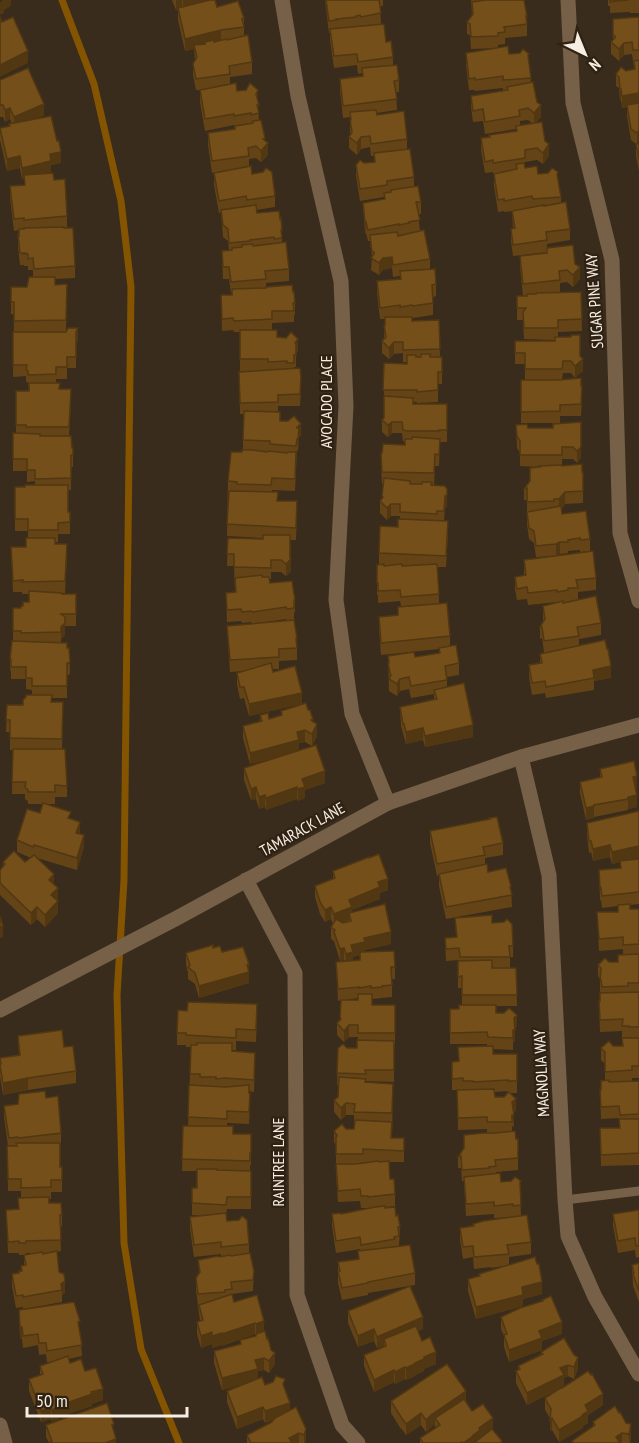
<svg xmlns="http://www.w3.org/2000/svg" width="639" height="1443" font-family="'PT Sans Narrow',sans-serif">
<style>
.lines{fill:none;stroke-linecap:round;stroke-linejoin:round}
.stream{stroke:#845400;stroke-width:7}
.service{stroke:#766047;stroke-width:9}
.minor{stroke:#766047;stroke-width:15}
.wall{fill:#644416;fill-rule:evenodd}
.shaded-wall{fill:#513712}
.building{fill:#744f1a;stroke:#513712;stroke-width:1.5}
.labels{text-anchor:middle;stroke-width:4.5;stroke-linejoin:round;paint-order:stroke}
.street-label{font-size:16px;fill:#f6ede3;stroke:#2f2212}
</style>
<rect width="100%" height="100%" fill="#392c1c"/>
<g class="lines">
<polyline class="stream" points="62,0 94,84 121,201 131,287 124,880 117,995 124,1243 141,1349 179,1443"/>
<polyline class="service" points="565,1200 639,1191"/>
<g class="minor">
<polyline points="282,0 298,96 341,281 346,406 336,600 352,714 388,803"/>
<polyline points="568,0 573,103 612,260 620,533 639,601"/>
<polyline points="521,757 549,875 565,1200 568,1236 595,1297 639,1374"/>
<polyline points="246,880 295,973 297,1295 342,1425 358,1443"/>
<polyline points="0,1010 177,918 388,803 521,757 639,725"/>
<polyline points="0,1425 5,1443"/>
</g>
</g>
<g class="wall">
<polygon points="172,0 215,0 217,7 244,18 244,36 252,62 252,74 230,77 230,84 237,91 258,102 259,121 268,155 261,162 256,158 249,159 249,166 252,174 275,196 275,207 256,210 257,213 280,219 282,230 282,242 289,269 289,281 266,283 266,288 293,292 295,303 295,315 294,314 294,322 272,323 272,330 277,337 298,351 296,354 296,367 294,367 294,368 301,389 300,406 278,406 278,412 280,421 301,436 299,437 298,451 297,450 295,491 272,490 272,492 277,501 297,513 296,540 290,540 291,571 286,576 281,572 271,572 271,579 269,579 270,583 295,600 295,612 294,612 294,620 287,621 286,619 252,624 297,638 297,660 279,661 279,669 272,669 273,672 302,704 313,722 317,736 312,746 305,742 299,743 299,751 325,783 305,790 305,798 298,801 297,799 266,810 265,807 259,809 256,799 251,800 244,780 244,768 280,757 250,764 243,738 243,726 260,721 260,715 269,719 281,716 281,711 301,704 249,716 244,698 240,699 237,684 237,673 243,671 230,672 227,626 252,624 251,622 242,623 241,621 227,622 226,593 235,592 234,566 227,566 228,538 263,539 263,538 227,536 228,481 243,450 243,414 240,414 239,372 255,371 240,371 240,332 234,332 233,330 222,331 221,295 232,295 232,293 231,293 229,279 223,279 222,251 229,250 228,241 223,237 221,212 219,213 214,185 214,173 229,170 212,173 208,145 208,133 235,129 235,128 234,125 205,131 200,102 200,90 202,90 196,90 193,75 193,64 195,60 194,49 185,51 178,20 178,10 176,10"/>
<polygon points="325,0 383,0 383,6 380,6 381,24 386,42 393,57 393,65 399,80 399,92 396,92 397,110 377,113 377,115 407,139 407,149 414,177 414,187 421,202 421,214 418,214 420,231 430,259 430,269 436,284 436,296 433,297 433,315 413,318 412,317 408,317 412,321 439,320 440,357 442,357 442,384 438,384 438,402 417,403 417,402 413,402 413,404 447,404 447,442 440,442 439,466 435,466 434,485 447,489 447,506 445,508 444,521 448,533 446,567 438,567 439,603 450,636 450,646 459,663 459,675 447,677 447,687 473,737 425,747 423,740 406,744 401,726 400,707 434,699 434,694 411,698 409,689 400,691 397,696 389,691 388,656 415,657 439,653 439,649 381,655 379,629 379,617 398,615 398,607 401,606 400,601 378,603 378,595 377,595 377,565 379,565 379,553 398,527 400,519 400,516 391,516 387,520 380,513 380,501 382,499 383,484 382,484 381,465 405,445 405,442 403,441 402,433 392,433 388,437 382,432 382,420 384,418 384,363 407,364 407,362 403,362 403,353 394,354 389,359 382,353 382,341 384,338 385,319 380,319 377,293 377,281 400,279 400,276 393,277 392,268 383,270 379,275 371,270 372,257 370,241 368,241 366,233 365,234 363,203 384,200 384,197 360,201 356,176 356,165 374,162 374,156 371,156 370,147 361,149 357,155 349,148 349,137 350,135 350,117 343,118 340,91 340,79 362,76 362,73 358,74 357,65 334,68 330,40 330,33 329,33"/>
<polygon points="471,0 524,0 527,16 527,36 505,38 505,44 498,45 498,48 471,49 470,35 467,34 467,22 472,16"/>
<polygon points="608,0 639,0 639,13 630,13 630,12 610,13 610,6 608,6"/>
<polygon points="639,17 639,141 637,144 639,144 639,171 636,156 636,144 631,140 627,116 627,107 622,108 621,100 620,101 619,88 616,86 616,74 634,69 632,54 624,55 619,61 611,54 611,42 613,40 613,19"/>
<path d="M466 53 509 54 529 62 531 82 541 117 536 123 545 141 549 156 543 164 537 160 525 162V168L538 174 558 179 561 197V203L570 229V240L547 244V248L575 264 580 279 573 287 567 282 560 283V292H581L582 331 558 332V337L580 356 583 371 575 378 571 373H563L562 380 582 398 581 416H560V423H521V380H525V364H515V341H555V340L524 339 523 320H517V296H523L520 267V256L547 252 513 256 511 241V229H513L512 211 504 212V211L498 212 494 186V175L493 172 485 173 481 150V138L516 131V129L485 134 483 121 473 122 471 107V96L503 91V88L475 91V90H469L466 65ZM528 120 532 123 520 125V121Z"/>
<polygon points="0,80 44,115 36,119 61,163 51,165 51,173 48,173 54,180 67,216 67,227 64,228 75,266 75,278 55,279 55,285 67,284 66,331 78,340 76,344 76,368 67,368 67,379 56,379 56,383 60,389 71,401 69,436 72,448 73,448 73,467 71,467 71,490 68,490 68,512 70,512 70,534 58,534 58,542 55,542 55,544 67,556 65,593 62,593 62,594 76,594 76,626 65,626 65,635 61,639 61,643 67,648 69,648 70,673 69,675 67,675 67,698 52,698 52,702 63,714 62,749 67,786 67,797 55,797 55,804 46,804 71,819 80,834 84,847 77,870 37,858 54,884 58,900 58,913 45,927 37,919 31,925 0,895 0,870 3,867 3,862 25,862 31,858 17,852 17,840 40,813 43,804 28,804 28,801 25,799 25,794 12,794 13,750 10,750 10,732 6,732 7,705 23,705 32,695 32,690 26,689 26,679 11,679 11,670 10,671 10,659 13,641 13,608 21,608 29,602 29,594 22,594 22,592 13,592 11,547 26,547 28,538 28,531 15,531 15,487 35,485 35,481 27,482 27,471 13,471 13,433 16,433 16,391 29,391 29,386 28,386 28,383 26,381 26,376 13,377 14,314 11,314 11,287 27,287 33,277 33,270 28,270 28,266 24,266 24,265 20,265 18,247 19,230 14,231 10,198 10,186 24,185 24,179 22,179 20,168 7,171 0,140 0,128 9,126 12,124 10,119 5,122 3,117 0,117"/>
<polygon points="581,422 581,458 577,463 573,459 562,459 562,466 583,472 583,503 565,504 562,508 562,514 590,539 590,551 580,552 580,550 568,551 568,553 560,554 556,556 536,557 534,543 529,539 527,524 527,500 524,500 524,489 530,481 530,468 539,467 520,466 520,453 517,448 516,425 528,428 553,428"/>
<polygon points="524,560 596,578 596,590 578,592 578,600 601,623 601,635 579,639 579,645 611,678 594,681 594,690 546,698 545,693 532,695 529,677 529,665 540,663 540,654 544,652 542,638 540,639 540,627 543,621 543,606 557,603 557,602 528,605 527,599 517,600 515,589 515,577 524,576"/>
<polygon points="600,769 637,788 636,789 637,807 628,809 628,810 594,817 594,818 586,820 580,793 580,782 600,777"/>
<polygon points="587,823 630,860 639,859 639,904 630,905 630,909 639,909 639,1078 632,1078 632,1081 639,1081 639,1165 601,1166 600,1128 619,1128 619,1118 601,1119 600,1090 605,1081 605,1064 601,1060 601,1048 613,1046 623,1046 629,1038 629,1037 622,1038 622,1031 600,1032 599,1001 600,1001 602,993 600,992 600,979 598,976 598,965 609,962 618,962 623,955 623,949 599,951 597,912 618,912 618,906 602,908 601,900 600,900 599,870 620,868 620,862 612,864 610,857 593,861 591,852 589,853 587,835"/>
<polygon points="430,831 503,843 503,855 485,858 485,864 488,872 511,886 512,907 446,919 439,886 439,875 437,876 430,843"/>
<path d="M333 871 388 890 380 893V899L352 910V912L391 944 365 950V952L395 967V979H392V997L372 999V1005H395V1045H394V1082L366 1081V1083L393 1084 392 1138H404V1162H389L390 1179 395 1194V1206L385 1207V1208L396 1216 400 1227 399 1246 415 1273V1285L368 1293V1295L342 1300 338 1283V1262L358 1259V1251H360V1249L336 1253 332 1226V1214H341L368 1209V1208H361L360 1201 338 1202 336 1176V1145L334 1142V1131L346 1129H354V1115H346L341 1120 334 1112V1100L338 1097V1085H337L338 1048H357L358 1037H349L344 1042 337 1035V1023L340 1020 341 1000 338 1001 336 962 345 961 344 960 340 961 334 941 331 939V927L333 924 331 919 325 922 320 914 315 897V886L333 879ZM360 955V960L353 961V957ZM358 998V1000H346Z"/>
<path d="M455 918 492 923 513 946V957H510V968H516L517 1006H496V1013L517 1026 515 1029V1042H513V1050L493 1049V1054L517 1081V1093H510L516 1110 513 1113 514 1127 512 1126V1131L518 1158V1170L496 1172V1173L501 1182 520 1193 521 1215 531 1242V1254L509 1257V1265L542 1294 523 1299V1306L476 1319 468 1291V1279L479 1276 504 1266 491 1268V1267L474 1269 473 1257 463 1259 460 1240V1228L513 1217 494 1218V1214L466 1216 464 1181H462L461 1168H458V1157L464 1149V1135L487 1133V1129L458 1130 457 1090H452V1062L458 1061 487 1046V1044H450V1009H459L462 1005V988H458V961H459V960L446 961 445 938 456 937ZM508 1091 504 1097H495V1092Z"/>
<polygon points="222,952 249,964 249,983 199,998 195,984 188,979 188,972 186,965 186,953"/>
<polygon points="257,1015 256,1042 236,1041 236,1050 232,1050 232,1051 255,1053 254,1092 249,1091 250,1105 249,1124 227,1123 227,1126 233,1134 251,1153 251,1165 250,1165 250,1171 251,1171 251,1209 227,1209 226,1215 227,1221 249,1244 249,1253 254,1271 253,1291 232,1294 234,1302 264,1332 275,1364 269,1373 264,1370 258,1371 258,1379 265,1385 285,1390 290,1410 296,1407 306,1440 305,1443 247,1443 247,1435 272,1422 274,1420 265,1423 263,1419 237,1429 227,1402 227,1391 244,1384 222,1390 214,1363 214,1351 240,1344 240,1340 256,1336 255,1334 222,1346 222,1345 212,1348 212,1344 201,1348 197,1334 197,1322 200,1321 196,1290 196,1278 199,1273 198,1260 221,1257 221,1254 194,1257 190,1229 190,1217 204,1216 192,1215 192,1188 197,1188 197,1171 182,1171 183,1126 188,1126 191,1047 186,1047 186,1045 177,1045 177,1033"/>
<polygon points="18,1036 64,1047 76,1071 76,1083 28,1090 3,1095 0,1077 0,1058 19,1056"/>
<polygon points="46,1098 61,1133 61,1145 60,1145 60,1167 62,1167 62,1192 51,1192 51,1199 49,1199 49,1203 62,1215 62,1226 60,1227 61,1251 57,1252 59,1272 65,1293 62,1295 62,1302 24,1309 80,1333 82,1356 69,1359 70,1363 85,1371 103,1400 92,1404 92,1406 59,1417 59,1419 52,1421 51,1419 41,1422 29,1391 29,1379 40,1375 40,1366 51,1362 47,1362 46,1354 39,1355 38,1345 23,1348 22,1339 20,1339 19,1310 23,1309 23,1307 16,1308 12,1286 12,1274 19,1273 21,1271 21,1266 24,1265 24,1255 39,1253 26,1253 26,1255 19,1255 19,1253 8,1253 6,1210 18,1209 21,1198 21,1191 8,1191 7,1146 8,1146 4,1117 4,1106 18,1104"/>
<polygon points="639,1210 639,1257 636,1258 635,1250 618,1253 613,1226 613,1214"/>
<polygon points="639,1263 639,1302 633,1286 632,1265"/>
<polygon points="348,1311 423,1329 418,1331 422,1341 436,1364 424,1369 424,1371 415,1375 415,1376 406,1380 405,1379 395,1384 394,1382 374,1392 364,1366 364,1355 384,1347 384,1346 377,1348 374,1341 358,1347 348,1323"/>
<polygon points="501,1317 562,1334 542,1341 542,1350 509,1362 504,1347 504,1336 501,1329"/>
<polygon points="541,1352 578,1369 574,1379 568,1376 564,1378 564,1387 603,1405 588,1415 588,1423 583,1426 583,1428 559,1442 552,1430 550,1431 550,1418 545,1410 545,1398 555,1391 527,1405 516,1383 516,1371 518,1370 518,1366 541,1354"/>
<polygon points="391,1401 466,1401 472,1411 493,1430 502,1443 420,1443 420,1438 435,1428 435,1424 426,1432 421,1425 406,1435 401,1428 401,1429 391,1413"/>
<polygon points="593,1422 631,1436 630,1443 572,1443 572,1441 593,1426"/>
<polygon points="46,1425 114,1433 116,1443 49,1443 46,1437"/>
</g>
<g class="shaded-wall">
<polygon points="3,0 11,0 11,6 4,10 4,13 0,15 0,3"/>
<polygon points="176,0 182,0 182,8 176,10"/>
<polygon points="183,0 211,0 183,10"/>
<polygon points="221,30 221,42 205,46 194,45 194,49 185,51 185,39"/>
<polygon points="624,43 624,55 619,61 619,49"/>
<polygon points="28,51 28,63 0,77 0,65"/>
<polygon points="620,89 621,89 621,100 620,101"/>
<polygon points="258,90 258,102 256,106 256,94"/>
<polygon points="639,93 639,104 622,108 622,96"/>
<polygon points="44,104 44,115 14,129 14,117"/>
<polygon points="541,105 541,117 534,125 534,113"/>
<polygon points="10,108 10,119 5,122 5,110"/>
<polygon points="639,130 639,141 637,144 637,133"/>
<polygon points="361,137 361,149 357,155 357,143"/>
<polygon points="265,138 265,147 268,143 268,155 261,162 261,151"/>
<polygon points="549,144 549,156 543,164 543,153"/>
<polygon points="61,152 61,163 51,165 51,173 22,179 22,168 50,154"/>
<polygon points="20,156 20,168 7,171 7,159"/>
<polygon points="365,222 366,222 366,233 365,234"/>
<polygon points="392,257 392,268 383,270 379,275 379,263 383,258"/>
<polygon points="580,267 580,279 573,287 573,275"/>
<polygon points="78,328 78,340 76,344 76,332"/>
<polygon points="298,339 298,351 295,355 295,343"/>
<polygon points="394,342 394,354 389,359 389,348"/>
<polygon points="583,359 583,371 575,378 575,366"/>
<polygon points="392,422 392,433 388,437 388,425"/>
<polygon points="301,424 301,436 299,437 298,451 297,427"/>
<polygon points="581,447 581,458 577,463 577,451"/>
<polygon points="565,492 565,504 559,511 559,499"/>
<polygon points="447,495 447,506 445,508 444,522 445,496"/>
<polygon points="391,504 391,516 387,520 387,508"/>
<polygon points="560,542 560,554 556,556 556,544"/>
<polygon points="291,559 291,571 286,576 286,564"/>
<polygon points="65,623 65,635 61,639 61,627"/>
<polygon points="611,666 611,678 594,681 593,670"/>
<polygon points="400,679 400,691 397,696 397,684"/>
<polygon points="302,693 302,704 249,716 249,704"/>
<polygon points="317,724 317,736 312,746 312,734"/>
<polygon points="473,725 473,737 425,747 425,736"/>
<polygon points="423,728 423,740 406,744 406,732"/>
<polygon points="305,730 305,742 299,743 299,752 250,764 250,753 297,732"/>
<polygon points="325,771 325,783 305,790 305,798 298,801 298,789 302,779"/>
<polygon points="637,776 637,788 633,789 633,777"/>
<polygon points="256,787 256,799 251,800 251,789"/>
<polygon points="297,787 297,799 266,810 266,798"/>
<polygon points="265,795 265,807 259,809 259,797"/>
<polygon points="637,795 637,807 628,809 628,797"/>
<polygon points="594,806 594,818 586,820 586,808"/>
<polygon points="80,822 80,833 76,833"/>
<polygon points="84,835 84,847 77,870 77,858"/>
<polygon points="610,845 610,857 593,861 593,849"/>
<polygon points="639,846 639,858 612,864 612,852"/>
<polygon points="54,874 54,886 49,880"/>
<polygon points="388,879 388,890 380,893 380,899 352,910 352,919 349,913 349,920 334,926 334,914 349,900 378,882"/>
<polygon points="58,888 58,900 51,907 51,895"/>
<polygon points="58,901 58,913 45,927 45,915"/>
<polygon points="37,907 37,919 31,925 31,913"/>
<polygon points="331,907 331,919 325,922 325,910"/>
<polygon points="3,926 3,937 0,938 0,950 0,927"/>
<polygon points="391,932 391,944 365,950 365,954 353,957 353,964 346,966 346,954 351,945 364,938"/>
<polygon points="344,948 344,960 340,961 340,949"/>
<polygon points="249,964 249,983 199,998 199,986"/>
<polygon points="517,1015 517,1026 514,1030 514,1018"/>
<polygon points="349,1025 349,1037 344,1042 344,1031"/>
<rect x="513" y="1030" width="2" height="12"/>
<polygon points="28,1078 28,1090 3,1095 3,1083"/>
<polygon points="250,1093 250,1105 249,1124 249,1112"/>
<polygon points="516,1099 516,1110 512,1114 512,1102"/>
<polygon points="346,1103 346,1115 341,1120 341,1108"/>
<polygon points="65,1281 65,1293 62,1295 61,1284"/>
<polygon points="542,1282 542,1294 523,1299 523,1306 476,1319 476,1307 522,1287"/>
<polygon points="423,1317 423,1329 386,1345 384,1339 384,1346 377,1348 377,1337"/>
<polygon points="264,1321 264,1333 256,1336 256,1324"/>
<polygon points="562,1322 562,1334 542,1341 542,1350 509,1362 509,1350 539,1331"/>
<polygon points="255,1323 255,1334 222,1346 222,1334"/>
<rect x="20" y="1327" width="2" height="12"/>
<polygon points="374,1329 374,1341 358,1347 358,1336"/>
<polygon points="212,1332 212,1344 201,1348 201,1336"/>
<polygon points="222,1333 222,1345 212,1348 212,1336"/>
<polygon points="436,1352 436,1364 424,1369 424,1371 406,1380 406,1368 424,1357"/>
<polygon points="275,1353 275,1364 269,1373 269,1361"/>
<polygon points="578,1357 578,1369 574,1379 574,1367"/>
<polygon points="264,1358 264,1370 258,1371 258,1380 222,1390 222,1378 255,1360"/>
<polygon points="568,1365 568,1376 564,1378 564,1387 527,1405 527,1393 560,1368"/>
<polygon points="405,1367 405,1379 395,1384 395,1372"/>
<polygon points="394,1370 394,1382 374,1392 374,1380"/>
<polygon points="103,1389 103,1400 92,1404 92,1406 59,1417 59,1419 52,1421 52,1410 58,1406"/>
<polygon points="466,1391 466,1403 435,1418 435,1424 426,1432 426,1420 431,1415"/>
<polygon points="603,1394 603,1405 588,1415 588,1423 583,1426 583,1428 559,1442 559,1430 585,1405"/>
<polygon points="290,1403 290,1415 265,1423 265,1411"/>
<polygon points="51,1407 51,1419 41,1422 41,1411"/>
<polygon points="263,1407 263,1419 237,1429 237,1417"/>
<polygon points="421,1413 421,1425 406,1435 406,1424"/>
<polygon points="493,1418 493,1430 478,1443 463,1443 479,1428"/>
<polygon points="552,1418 552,1430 550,1431 550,1420"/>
<polygon points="631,1424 631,1436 629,1443 629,1434"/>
<polygon points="306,1429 306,1440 305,1443 304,1443 304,1435"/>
<polygon points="299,1433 299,1443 289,1443 289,1438"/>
<polygon points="622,1433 622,1443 616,1443 616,1437"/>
<polygon points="116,1439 116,1443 105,1443"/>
</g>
<g class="building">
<polygon points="210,0 215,0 217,7 238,1 244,18 242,19 244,27 221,30 185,39 178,8"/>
<polygon points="326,0 379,0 381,13 361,17 360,15 356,16 356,17 336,19 337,20 329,21"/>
<polygon points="486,0 524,0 527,16 526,16 527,24 504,27 505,32 498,33 498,36 471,37 470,24 467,22 473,14 472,2"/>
<polygon points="610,0 629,0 610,2"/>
<polygon points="0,17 2,22 13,17 28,51 0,65"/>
<polygon points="639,17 639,50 633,50 632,42 624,43 619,49 611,42 615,38 615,36 613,36 613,19"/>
<polygon points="384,24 386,42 391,41 393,57 358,62 357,54 334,56 330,29"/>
<polygon points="248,35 252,62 229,66 230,74 196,79 193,64 197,57 194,45 205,44 205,42 214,40 214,42 226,39 227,40"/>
<polygon points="508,46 509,54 520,53 523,49 529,54 528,55 531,78 503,80 503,76 475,80 475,78 469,79 466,53"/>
<polygon points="639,60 639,93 622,96 621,89 620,89 619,77 616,74 621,67 626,71 635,69 634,61"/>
<polygon points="397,65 399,80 394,81 397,99 343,106 340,79 363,76 362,68"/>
<polygon points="28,68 44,104 14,117 10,108 5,110 3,105 0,105 0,80"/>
<polygon points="533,82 537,102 541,105 534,113 528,108 519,110 520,116 485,122 483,109 473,111 471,96 508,90 507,87"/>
<polygon points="236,83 237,91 246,90 250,83 258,90 256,94 259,105 257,105 259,113 251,115 251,113 234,116 234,114 205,119 200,90"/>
<polygon points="639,103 639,130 637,133 631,129 627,105"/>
<polygon points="376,110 377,115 404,111 407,139 371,144 370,136 361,137 357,143 349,137 352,132 350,120 351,120 350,112"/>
<polygon points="51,116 57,141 59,141 61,152 50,154 51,161 22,168 20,156 7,159 0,128 10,126 9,124"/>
<polygon points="261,120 265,138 263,139 268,143 261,151 256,146 248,148 249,156 212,161 208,133 235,129 235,126 253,123 253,121"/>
<polygon points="542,122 545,141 549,144 543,153 537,148 525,150 525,158 493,163 493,160 485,162 481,138 490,137 489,135 517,131 516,126"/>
<polygon points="636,144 639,144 639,159"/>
<polygon points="410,149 414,177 387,181 387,185 360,189 356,165 360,160 364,163 375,162 374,153"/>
<polygon points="524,163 525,168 537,166 538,174 548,173 552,168 558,172 557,174 561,197 533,199 532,196 504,201 504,199 498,200 494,174 517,169 516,164"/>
<polygon points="251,166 252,174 263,172 266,168 272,172 275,196 247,200 246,196 219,201 214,173"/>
<polygon points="53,173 54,180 65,179 67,216 24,220 24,218 14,219 10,186 25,185 24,175"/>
<polygon points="418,186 421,202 416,202 420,220 409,222 409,223 399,225 399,224 368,230 366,222 365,222 363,203 385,199 384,193 391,192 391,190"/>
<polygon points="566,202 570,229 546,232 547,240 513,245 511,229 515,228 512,211 544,205 544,206"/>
<polygon points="256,205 257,213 279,211 280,219 281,218 282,230 281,230 282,238 274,239 274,237 250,240 250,241 229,243 228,229 223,225 221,210"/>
<polygon points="64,227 64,228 73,228 75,266 34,269 33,258 28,259 28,254 24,254 25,253 20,253 18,235 19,236 19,229 24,229 24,228"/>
<polygon points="424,230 430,259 393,265 392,257 383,258 379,263 371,258 374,254 374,252 372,252 370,235 397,232 398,236"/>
<polygon points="286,242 289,269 265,271 266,279 231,282 229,267 223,267 222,251 232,250 232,248 242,247 242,245 253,244 253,246"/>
<polygon points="573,245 575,264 580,267 573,275 567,270 559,271 560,280 523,284 520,256 547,253 547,248"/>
<polygon points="435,269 436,284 432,285 433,303 413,306 412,305 400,307 400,305 380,308 377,281 401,279 400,271"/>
<polygon points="29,277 55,277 55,285 67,284 66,320 14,321 14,302 11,302 11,287 27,287"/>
<polygon points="292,285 293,292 294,292 295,303 293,303 294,311 272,311 272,319 234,321 233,318 222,319 221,295 232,295 232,289 266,288 266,287"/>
<polygon points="581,292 582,319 558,320 558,328 524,328 523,312 526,308 517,308 517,296 527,296 527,294 536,294 536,293"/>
<polygon points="385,317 412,317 412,321 439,320 440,349 403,350 403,342 394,342 389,348 382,341 386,337 384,325 385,325"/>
<polygon points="68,328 78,328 76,332 76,357 67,357 67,367 56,367 56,374 28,375 28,371 26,369 27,365 13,365 13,332 66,332"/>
<polygon points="240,330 277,330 277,337 286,338 291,332 298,339 295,343 296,344 296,355 294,355 294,363 287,363 287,361 268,362 268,359 240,359"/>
<polygon points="571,335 580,335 580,356 583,359 575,366 571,361 563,361 562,369 525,369 525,353 515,353 515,341 555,341 555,337 571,337"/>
<polygon points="421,354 430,354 430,357 442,357 442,372 438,372 438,390 417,392 417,390 383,390 384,363 407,364 407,355 416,355 416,357 421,357"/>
<polygon points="300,368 301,377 300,394 278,395 278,402 240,403 239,372"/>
<polygon points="581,378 581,386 582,386 581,404 560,405 560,411 521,412 521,380 559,380"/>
<polygon points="29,383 60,383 59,389 71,389 69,427 26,427 26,425 16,425 16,391 29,391"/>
<polygon points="384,396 413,398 413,404 447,404 447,430 439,430 439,431 407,431 403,430 402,422 392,422 388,425 382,420 384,418"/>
<polygon points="244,411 280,412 280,421 288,421 294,416 301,424 297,427 297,428 299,428 298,439 297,439 296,446 270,444 270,441 243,440"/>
<polygon points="581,422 581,447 577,451 573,447 562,447 562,455 520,455 520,441 517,436 516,425 527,424 528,428 553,428 553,424"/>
<polygon points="13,433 40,434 40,436 71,436 72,448 73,448 73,455 71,455 71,478 35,479 35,470 27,470 27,459 13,459"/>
<polygon points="412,437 440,439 439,455 435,454 434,473 382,472 381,453 382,453 383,444 405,445 405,439 412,439"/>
<polygon points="242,450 253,450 267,452 268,451 287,453 288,452 296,452 295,479 272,478 271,485 237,484 237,482 228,481 231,452 242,452"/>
<polygon points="582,464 582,472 583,472 583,491 565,492 559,499 554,499 554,501 527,502 527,488 524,489 530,481 530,468 540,467 539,466 562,465 562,466"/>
<polygon points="384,478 410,481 410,484 422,484 422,482 432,482 431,485 445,486 447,489 447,495 445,496 444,511 437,511 437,514 400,512 400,504 391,504 387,508 380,501 383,497 382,496"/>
<polygon points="25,485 68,485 68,512 70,512 70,522 58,523 58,530 28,530 28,519 15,519 15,487 25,487"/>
<polygon points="229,491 278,492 277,501 297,501 296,528 227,524"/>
<polygon points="561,506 562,514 586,511 590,539 580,540 580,538 568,540 568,542 560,542 556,544 536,546 534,531 529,528 527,512"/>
<polygon points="398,519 448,521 446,556 379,553 380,526 398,527"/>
<polygon points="263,535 290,535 290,558 291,559 286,564 281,560 271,560 271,568 234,567 234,554 227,554 228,538 263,539"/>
<polygon points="26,538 55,538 55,544 67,544 65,581 22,582 23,580 13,581 11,547 26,547"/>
<polygon points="593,551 596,578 576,580 578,588 568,588 568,590 557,592 557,590 528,593 527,587 517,589 515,577 526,575 524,560"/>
<polygon points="384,564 384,566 402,564 402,566 437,564 439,594 401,597 400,590 378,591 378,583 377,583 377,565"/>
<polygon points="262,575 262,577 269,577 270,583 292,581 295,600 294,600 294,608 287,609 286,607 252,612 251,611 242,612 241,609 227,610 226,593 236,592 235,578"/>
<polygon points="29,591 62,593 62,594 76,594 76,614 61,614 65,617 65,623 61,627 61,632 21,633 21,631 13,631 13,608 21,608 21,606 23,606 23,602 29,602"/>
<polygon points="596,596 601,623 577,627 579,636 544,641 542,627 540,627 545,619 543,606 563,601 563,603"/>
<polygon points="447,603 450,636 381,643 379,617 398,615 398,607"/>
<polygon points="294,620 297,638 296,638 297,648 279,649 279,657 230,660 227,626"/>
<polygon points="605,640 607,649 608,649 611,666 593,670 594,678 546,687 545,681 532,683 529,665 542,663 540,654"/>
<polygon points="12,641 67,643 67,648 69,648 70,662 69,663 67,663 67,686 32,686 32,678 26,678 26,667 11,667 11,659 10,659"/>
<polygon points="456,645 459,663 445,666 447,680 411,686 409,677 400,679 397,684 389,679 391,675 390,673 388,663 389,663 388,656 414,652 415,657 440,653 439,648"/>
<polygon points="271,663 273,672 295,666 302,693 249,704 244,687 240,687 237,673"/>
<polygon points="464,683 473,725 425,736 423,728 406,732 404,724 403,724 400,707 437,699 434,690"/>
<polygon points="26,695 52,695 51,702 63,702 62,739 10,738 10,720 6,720 7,705 23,705 23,700 26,697"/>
<polygon points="306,703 308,710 310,710 313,719 311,720 312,721 317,724 312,734 305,730 297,732 299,740 250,753 243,726 262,721 260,715 268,713 269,719 282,715 281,711"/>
<polygon points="316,745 325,771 302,779 305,787 298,789 297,787 266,798 265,795 259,797 256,787 251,789 244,768"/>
<polygon points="13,749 65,749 67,786 55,785 55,792 28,792 28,790 25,787 26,782 12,782"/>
<polygon points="634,761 637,776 633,777 637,795 628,797 628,799 594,805 594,806 586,808 580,782 602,777 600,769"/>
<polygon points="43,803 71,812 68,818 80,822 76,833 84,835 77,858 34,845 33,847 17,840 27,809 40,813"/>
<polygon points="639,811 639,846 612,852 610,845 593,849 591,841 589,841 587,823"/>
<polygon points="497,817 503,843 483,847 485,855 437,864 430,831 490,819 489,818"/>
<polygon points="14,851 25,862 34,855 54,874 49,880 58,888 51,895 58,901 45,915 37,907 31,913 0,883 0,870 5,864 3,862"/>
<polygon points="379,854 388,879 378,882 380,887 349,900 352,907 334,914 331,907 325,910 320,902 315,886 335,878 333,871 369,857 369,858"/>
<polygon points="639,859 639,892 602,896 601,888 600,889 599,870 621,868 620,861"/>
<polygon points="487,864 488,872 506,868 511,886 510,887 512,895 446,907 439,874"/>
<polygon points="385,904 391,932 364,938 365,942 351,945 353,952 346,954 344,948 340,949 334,932 335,930 331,927 336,919 343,923 351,921 349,913"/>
<polygon points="630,904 630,909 639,909 639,944 623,945 623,937 599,939 597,912 618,912 618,905"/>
<polygon points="492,915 492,923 504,922 507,919 512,924 513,946 509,946 510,957 460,957 459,948 446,949 445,938 457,937 455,918"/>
<polygon points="0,916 3,926 0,927"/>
<polygon points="213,945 213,948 220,946 222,952 243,947 249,964 247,965 249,972 199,986 195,973 188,967 190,965 186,953"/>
<polygon points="394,951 395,967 391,967 392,985 382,986 382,987 371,988 371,986 359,988 359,987 338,989 336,962 360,960 360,952"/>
<polygon points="639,954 639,983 628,983 628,986 602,987 601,980 600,980 601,968 598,965 605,958 609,962 618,962 618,955"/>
<polygon points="492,960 492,968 516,968 517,995 462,995 462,976 458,977 458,961"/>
<polygon points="639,992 639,1027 629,1027 629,1026 622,1026 623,1019 600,1020 599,1001 600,1001 600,993"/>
<polygon points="358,994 372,994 372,1005 395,1005 395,1033 358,1033 358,1025 349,1025 344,1031 337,1023 341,1019 340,1017 341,1000 358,1000"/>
<polygon points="188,1002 257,1004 256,1030 236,1029 236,1038 186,1035 186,1033 177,1033 178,1010 187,1011"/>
<polygon points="459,1005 496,1005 496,1013 504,1013 509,1008 517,1015 514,1018 515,1030 513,1030 513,1038 488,1037 487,1032 450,1033 450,1009 459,1009"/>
<polygon points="62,1030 64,1047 73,1046 76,1071 28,1078 3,1083 0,1065 1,1064 0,1058 20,1055 18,1036"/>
<polygon points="622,1038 639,1038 639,1066 632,1066 632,1070 605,1072 605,1052 601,1048 609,1041 613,1046 623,1046"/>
<polygon points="357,1040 394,1041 394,1070 365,1070 366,1074 337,1073 338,1048 343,1044 347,1048 357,1048"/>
<polygon points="197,1043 232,1043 232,1051 255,1053 254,1080 225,1078 216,1079 216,1077 200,1077 200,1074 190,1074 191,1045 197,1045"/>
<polygon points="493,1046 493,1054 517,1054 517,1081 508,1081 508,1080 473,1082 473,1081 463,1081 463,1078 452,1079 452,1062 459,1061 458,1047"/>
<polygon points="339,1077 366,1079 365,1082 393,1084 392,1113 354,1112 355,1104 346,1103 341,1108 334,1100 338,1097"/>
<polygon points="609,1080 609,1082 639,1081 639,1114 620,1115 619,1106 601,1107 600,1090 601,1090 601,1081"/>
<polygon points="189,1085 226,1087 249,1085 249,1093 250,1093 249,1112 227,1111 227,1119 188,1117"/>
<polygon points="494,1089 495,1097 504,1097 509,1092 516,1099 512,1102 514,1115 512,1115 512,1122 487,1122 487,1117 458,1118 457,1090"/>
<polygon points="45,1091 46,1098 58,1096 61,1133 19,1138 18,1137 9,1138 4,1106 18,1104 19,1094"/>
<polygon points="619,1119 639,1119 639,1153 601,1155 600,1128 620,1128"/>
<polygon points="355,1120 392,1122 391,1138 404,1138 404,1151 363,1149 363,1154 336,1154 336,1136 337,1136 337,1135 334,1131 342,1124 346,1129 354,1129"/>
<polygon points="183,1126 233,1126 233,1134 251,1134 251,1153 250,1153 250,1161 182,1159"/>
<polygon points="515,1131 516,1139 518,1139 518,1158 495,1160 496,1166 489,1167 489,1168 462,1170 461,1156 458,1157 464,1148 464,1135 484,1133 495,1133"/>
<polygon points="16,1143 60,1143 60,1167 62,1167 62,1180 51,1180 51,1187 21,1188 21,1179 8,1179 7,1146 17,1146"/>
<polygon points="378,1161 379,1162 389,1161 390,1179 394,1179 395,1194 368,1197 368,1196 361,1196 360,1189 338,1191 336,1164 356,1164"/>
<polygon points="197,1169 217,1169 217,1170 251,1171 251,1197 227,1197 226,1205 192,1203 192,1188 197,1188"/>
<polygon points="500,1173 501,1182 511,1181 515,1177 521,1181 520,1182 521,1205 513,1206 513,1204 494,1206 494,1202 466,1204 464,1177"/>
<polygon points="49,1197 49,1203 61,1203 62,1215 60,1215 61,1240 26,1241 26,1243 19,1243 19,1241 8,1242 6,1210 19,1209 18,1198"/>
<polygon points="385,1206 385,1208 395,1207 396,1216 398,1215 400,1227 398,1227 399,1236 394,1237 395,1239 361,1245 360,1237 336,1241 332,1214 341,1213 341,1214 375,1207"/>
<polygon points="639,1210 639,1246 636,1246 635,1238 618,1241 613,1214"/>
<polygon points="226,1213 227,1221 239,1220 242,1216 247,1220 249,1244 221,1247 221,1242 194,1245 190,1217"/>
<polygon points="527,1215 531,1242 507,1245 509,1254 474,1257 473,1246 463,1247 460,1228 474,1226 473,1224 483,1221"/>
<polygon points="410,1245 415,1273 368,1282 368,1283 342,1288 338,1271 340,1271 338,1262 359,1259 358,1251"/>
<polygon points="57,1251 59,1272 64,1274 65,1281 61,1284 62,1290 23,1297 23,1295 16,1296 12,1274 19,1273 19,1271 22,1271 21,1266 26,1265 24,1255 42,1252 43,1254"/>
<polygon points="250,1253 254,1271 253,1280 231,1282 232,1289 225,1290 225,1292 198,1294 196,1278 200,1272 198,1260 218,1256 219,1257 230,1255 231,1256"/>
<polygon points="535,1257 537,1264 539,1264 542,1282 522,1287 523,1295 476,1307 468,1279 480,1276 479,1274"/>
<polygon points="639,1263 639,1291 633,1274 634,1273 632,1265"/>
<polygon points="410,1286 423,1317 377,1337 374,1329 358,1336 348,1311"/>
<polygon points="232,1294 234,1302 257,1295 264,1321 256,1324 255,1323 222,1334 222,1333 212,1336 212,1332 201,1336 197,1322 203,1320 199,1305"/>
<polygon points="551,1296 562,1322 539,1331 542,1338 509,1350 504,1335 507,1334 501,1317 520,1308 543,1301 542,1300"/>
<polygon points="74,1302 80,1321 78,1322 82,1345 47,1351 46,1343 39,1343 38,1334 23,1336 22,1327 20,1327 19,1310"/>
<polygon points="416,1326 422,1341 430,1337 436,1352 424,1357 424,1359 415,1363 415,1364 406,1368 405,1367 395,1372 394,1370 374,1380 364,1355 386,1346 384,1339"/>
<polygon points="265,1331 267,1339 268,1338 271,1350 275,1353 269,1361 264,1358 255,1360 258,1369 222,1378 214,1351 241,1344 240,1340 256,1336 256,1334"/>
<polygon points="564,1338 574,1355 578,1357 574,1367 568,1365 560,1368 564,1375 527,1393 516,1371 520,1369 518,1366 543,1354 541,1352"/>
<polygon points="68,1356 70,1363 81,1359 85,1371 96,1368 103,1389 91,1392 92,1394 58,1406 59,1407 52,1410 51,1407 41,1411 29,1379 43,1374 40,1366"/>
<polygon points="447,1364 466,1391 431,1415 426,1420 421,1413 406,1424 401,1417 391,1401"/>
<polygon points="588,1371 591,1375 592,1374 603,1394 585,1405 588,1411 582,1415 583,1416 559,1430 552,1418 550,1420 551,1409 545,1398 562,1387 562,1388"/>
<polygon points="276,1376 285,1379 283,1384 290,1403 265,1411 263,1407 237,1417 227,1391 262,1377 265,1385 273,1382"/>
<polygon points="464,1399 472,1411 483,1404 493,1418 479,1428 480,1430 472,1436 472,1437 463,1443 462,1442 460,1443 423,1443 420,1438 440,1425 435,1418"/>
<polygon points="107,1403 114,1424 112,1425 116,1439 105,1443 50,1443 49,1442 52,1441 46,1425"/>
<polygon points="615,1406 619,1413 620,1412 626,1423 631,1424 629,1434 622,1433 616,1437 620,1443 574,1443 572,1441 595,1425 593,1422"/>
<polygon points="296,1407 306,1429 304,1435 299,1433 289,1438 292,1443 251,1443 247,1435 272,1422 275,1418"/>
<polygon points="492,1429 502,1441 500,1443 474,1443"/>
</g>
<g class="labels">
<g class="street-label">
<text transform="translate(594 301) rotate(-94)" y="6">SUGAR PINE WAY</text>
<text transform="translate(326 402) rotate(-90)" y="6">AVOCADO PLACE</text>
<text transform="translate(302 829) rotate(-29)" y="6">TAMARACK LANE</text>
<text transform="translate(541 1073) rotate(-93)" y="6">MAGNOLIA WAY</text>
<text transform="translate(278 1162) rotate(-90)" y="6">RAINTREE LANE</text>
</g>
</g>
<g transform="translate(585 54) rotate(137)" stroke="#2f2212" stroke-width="4.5" paint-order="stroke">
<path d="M0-4.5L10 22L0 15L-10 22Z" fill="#f6ede3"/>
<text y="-9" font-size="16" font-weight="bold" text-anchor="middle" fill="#f6ede3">N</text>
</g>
<path d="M27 1407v9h160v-9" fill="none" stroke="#f6ede3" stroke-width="3"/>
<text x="36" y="1407" font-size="18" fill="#f6ede3" stroke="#2f2212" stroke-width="4.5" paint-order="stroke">50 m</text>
</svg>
